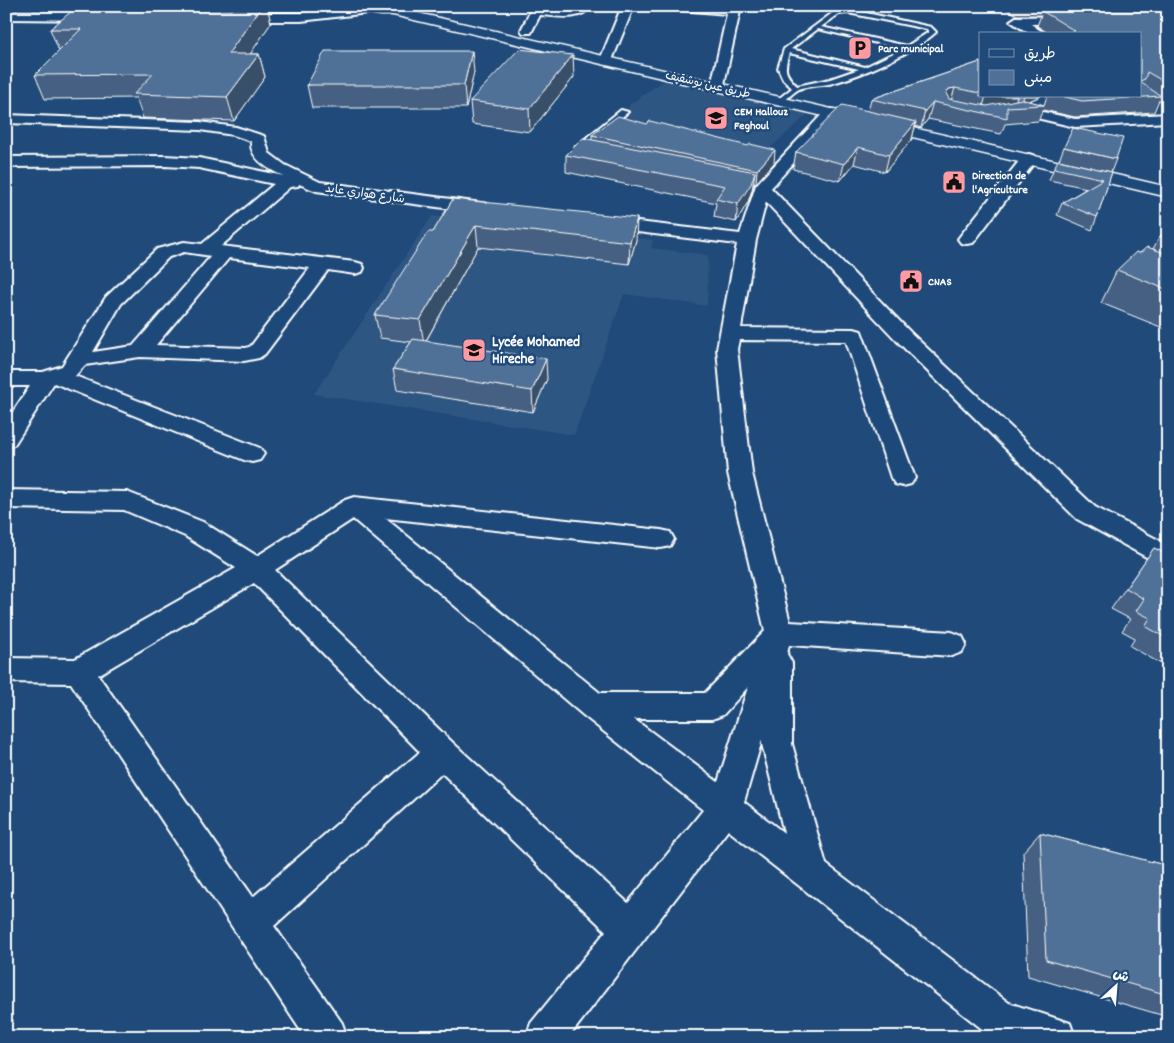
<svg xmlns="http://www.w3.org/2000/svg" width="1174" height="1043" font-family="Dekko,'Playpen Sans Arabic',sans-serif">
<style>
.built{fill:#2e5683}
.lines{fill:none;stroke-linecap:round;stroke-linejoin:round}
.lane-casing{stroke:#fff;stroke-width:4}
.street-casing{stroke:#fff;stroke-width:4}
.secondary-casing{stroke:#fff;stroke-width:3}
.primary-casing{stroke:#fff;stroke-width:3}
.lane{fill:#1f4a7a;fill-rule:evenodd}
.street{fill:#1f4a7a;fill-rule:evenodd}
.secondary{fill:#1f4a7a;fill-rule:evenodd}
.primary{fill:#1f4a7a;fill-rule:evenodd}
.wall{fill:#456182;stroke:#fff}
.shaded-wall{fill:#384f6a;stroke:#fff}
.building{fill:#507197;stroke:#fff}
.labels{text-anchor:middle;stroke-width:5;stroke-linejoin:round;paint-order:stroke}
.far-poi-label{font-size:12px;font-weight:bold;fill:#fff;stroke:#1f4a7a;text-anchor:start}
.far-street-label{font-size:12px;fill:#fff;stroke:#1f4a7a}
.poi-label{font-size:15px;font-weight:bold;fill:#fff;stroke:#1f4a7a;text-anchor:start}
</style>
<rect width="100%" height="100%" fill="#1f4a7a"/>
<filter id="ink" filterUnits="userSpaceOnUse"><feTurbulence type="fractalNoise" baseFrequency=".02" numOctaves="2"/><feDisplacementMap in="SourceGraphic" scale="10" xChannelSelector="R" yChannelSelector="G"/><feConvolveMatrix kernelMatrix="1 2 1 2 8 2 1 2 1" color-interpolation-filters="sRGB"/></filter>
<g filter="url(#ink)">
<g class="built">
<polygon points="666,79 809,113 760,157 628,123 629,105"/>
<polygon points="432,216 653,240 651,248 708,255 707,306 624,294 574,435 314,394"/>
</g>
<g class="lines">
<g class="lane-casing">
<g id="lane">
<path d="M848 9 931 27 936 32C913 53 863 75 833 83 822 86 809 85 799 89 791 93 786 103 777 102V100L792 88 783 79 778 68 784 49 835 11ZM848 13 927 29 929 32 907 46 821 27 839 14ZM818 29 902 49 865 67 791 49ZM789 53 859 69 830 79 797 86C784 73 784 70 789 53Z"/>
<polygon points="621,110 628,112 581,151 575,151 575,147"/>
</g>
</g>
<g class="street-casing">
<g id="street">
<polygon points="373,6 377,8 379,10 377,12 301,21 236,21 230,17 236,13 301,13"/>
<path d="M579 6H592C579 22 558 16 540 15L531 33H523L521 30 531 10C544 5 569 14 579 6Z"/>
<polygon points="622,6 634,6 612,60 606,64 601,63 600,60"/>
<polygon points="664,6 718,6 738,9 740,11 723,89 718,90 711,86 727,14 670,9"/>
<polygon points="6,11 101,12 107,16 101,20 6,19"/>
<polygon points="1073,16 1079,20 1077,23 1031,24 1045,34 1030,34 1010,21 1016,17"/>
<polygon points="1016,106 1075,119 1168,114 1168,122 1075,127 1024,115 1002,114 1000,111 1002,108"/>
<path d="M831 109 836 110 838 113 836 116 771 188 911 333 1095 507 1168 545V567L1159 564 1077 519 897 341 766 202 756 240 741 328 854 329 861 331 915 478 911 484 903 486 895 484 891 478 846 341 739 340 737 349 752 473 790 622 952 632 962 636 966 644 962 652 952 656 789 645 787 654 792 663V744L826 864 1009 1003 1070 1023 1075 1037H996L986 1032 728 830 569 1037H526L531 1023 606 931 442 773 274 926 342 1023 347 1037H305L71 683 6 682V658L75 659 236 568 185 536 124 510 6 508V490L127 492 203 522 257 556 345 500 354 497 661 530 670 532 674 539 670 546 661 548 385 518 600 693H705L765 631 728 473 717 349 737 244 604 228 598 227 595 223 598 219 604 218 740 234 756 185 826 110ZM353 519 583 715 703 810 628 903 453 743 275 570ZM254 583 420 752 253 897 98 675ZM748 687 718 782 634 719H712L723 715ZM762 740V744L784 833 744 802Z"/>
<path d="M6 115 200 122 236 127 264 136 269 153 285 165 320 182 482 203 488 204 490 208 488 212 482 213 316 191 299 184 298 186 290 187 221 246 355 262 362 264 364 268 362 272 355 274 328 270 265 354 259 358 244 361 140 357 85 365 75 376 260 448 264 454 260 460 252 462 244 460 54 383 14 445 6 448V422L30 386H6V372H43L62 366 106 297 157 249 184 242 202 244 274 184 199 168 165 166 6 167V157L165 156 199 158 284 176C270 170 249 159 251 141L233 135 200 130 6 123ZM184 252 211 256 133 346 93 352 121 304 169 257ZM229 258 310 268 251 346 246 348 156 345Z"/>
<polygon points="1029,154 1035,156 1037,159 973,243 967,244 961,243 958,239 961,235 1023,156"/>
</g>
</g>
<g class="secondary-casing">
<polygon id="secondary" points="396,6 422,6 421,9 396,11"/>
</g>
<g class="primary-casing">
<polygon id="primary" points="364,6 385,8 408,6 405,10 1168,187 1168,197 393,15 381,15 368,13"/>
</g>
<use href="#lane" class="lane"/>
<use href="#street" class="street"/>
<use href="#secondary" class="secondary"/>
<use href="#primary" class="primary"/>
</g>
<g class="wall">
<polygon points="235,6 282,6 279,11 268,11 271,23 250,54 259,54 265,77 234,121 143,118 136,98 45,99 35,75 59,51 50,29 232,10"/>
<polygon points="992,6 1168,6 1168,105 1159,100 1154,112 1075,117 1043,110 1038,121 1005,124 1001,134 928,119 921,128 915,126 912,139 885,172 854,164 840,181 793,169 796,152 868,111 871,99 980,62 980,96 1041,96 1029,101 1044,105 1047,96 1140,96 1140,34 1050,34 1037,26 1041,15 1017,15 1003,7"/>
<polygon points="474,72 466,108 312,108 307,85"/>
<polygon points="574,77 530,132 472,124 470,101"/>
<polygon points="592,135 774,163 756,183 754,182 752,190 748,202 736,222 714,217 716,203 566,172 566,155 592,139"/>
<polygon points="1064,147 1116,159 1111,172 1059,160"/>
<polygon points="1054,168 1112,172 1097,217 1092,230 1057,215 1062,203 1087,188 1049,180"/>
<polygon points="1168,170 1168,185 1163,184"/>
<polygon points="453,199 636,240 629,264 478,247 426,341 547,379 533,412 397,390 393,369 411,342 380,338 375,315 433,232"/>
<polygon points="1168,200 1168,225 1163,224"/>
<polygon points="1168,229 1168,330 1101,303 1117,270 1140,253 1153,249 1160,236"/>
<polygon points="1154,548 1168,555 1168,668 1130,646 1135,638 1122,631 1130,619 1111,609"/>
<polygon points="1040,833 1168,866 1168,1017 1028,976 1023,852"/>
</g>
<g class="shaded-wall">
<polygon points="262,6 267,6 271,23 235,77 228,54"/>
<polygon points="278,6 282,6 279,11"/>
<polygon points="472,51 474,72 466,108 464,85"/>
<polygon points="259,54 265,77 234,121 227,97"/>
<polygon points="573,55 574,77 530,132 529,109"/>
<polygon points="955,88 950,104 946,93 949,89"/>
<polygon points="986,96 1017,96 1015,103 982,110"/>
<polygon points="1024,96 1041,96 1021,104"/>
<polygon points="933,102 928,119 921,128 925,111"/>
<polygon points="916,122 912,139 885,172 889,155"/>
<polygon points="858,147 854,164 840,181 844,164"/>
<polygon points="775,150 774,163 756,183 757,170"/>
<polygon points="755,172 752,190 748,202 736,222 738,204"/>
<polygon points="637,218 636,240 629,264 630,242"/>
<polygon points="476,225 478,247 424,344 420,320"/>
<polygon points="546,359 547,379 533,412 532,391"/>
</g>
<g class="building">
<polygon points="235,6 262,6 228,54 259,54 227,97 134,94 153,74 35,75 81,29 50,29 73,10 232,10"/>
<polygon points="1042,11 1168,11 1168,84 1147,72 1145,79 1140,81 1140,34 1066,34 1075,31"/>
<polygon points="519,49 573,55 529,109 470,101"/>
<polygon points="325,51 472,51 464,85 307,85"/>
<polygon points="980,62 980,93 955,88 949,89 946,93 949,99 987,106 1021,99 1044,105 1007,107 1007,118 933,102 925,111 871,99"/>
<polygon points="1140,82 1161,96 1082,101 1061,96 1140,96"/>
<polygon points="842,105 916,122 889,155 858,147 844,164 796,152"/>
<polygon points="618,116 647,124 650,121 748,146 750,144 775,150 757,170 592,135"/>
<polygon points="1073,128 1123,138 1116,159 1064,147"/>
<polygon points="583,138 755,172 751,184 738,204 716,199 725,186 566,155"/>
<polygon points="1058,160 1112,172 1097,217 1062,203 1103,179 1054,168"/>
<polygon points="453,199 637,218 630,242 476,225 420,320 375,315 428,232 433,232"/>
<polygon points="1168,229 1168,238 1160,236"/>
<polygon points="1147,247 1168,254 1168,290 1117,270 1136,252 1140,253"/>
<polygon points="413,339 546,359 532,391 393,369"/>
<polygon points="1154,548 1168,555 1168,639 1145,626 1150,618 1136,611 1144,599 1126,588"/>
<polygon points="1040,833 1168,866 1168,995 1046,960"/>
</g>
</g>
<defs>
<g id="parking-square" transform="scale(1.25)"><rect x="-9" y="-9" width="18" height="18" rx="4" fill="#ff9aa2" stroke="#1f4a7a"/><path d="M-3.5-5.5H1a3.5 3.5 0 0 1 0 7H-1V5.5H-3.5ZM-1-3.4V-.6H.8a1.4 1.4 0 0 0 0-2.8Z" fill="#111"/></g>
<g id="school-square" transform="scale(1.25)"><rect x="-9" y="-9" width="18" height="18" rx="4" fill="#ff9aa2" stroke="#1f4a7a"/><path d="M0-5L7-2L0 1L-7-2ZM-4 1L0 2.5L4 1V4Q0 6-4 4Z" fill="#111"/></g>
<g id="civic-square" transform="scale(1.25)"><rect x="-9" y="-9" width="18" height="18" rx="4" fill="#ff9aa2" stroke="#1f4a7a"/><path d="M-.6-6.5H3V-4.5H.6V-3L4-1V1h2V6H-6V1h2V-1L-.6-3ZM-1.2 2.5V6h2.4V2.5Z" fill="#111"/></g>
</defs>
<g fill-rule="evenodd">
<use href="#parking-square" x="860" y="48"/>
<use href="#school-square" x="716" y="118"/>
<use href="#civic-square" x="954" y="182"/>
<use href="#civic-square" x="911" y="281"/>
<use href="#school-square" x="474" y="350"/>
</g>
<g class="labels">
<g class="far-poi-label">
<text x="878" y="52">Parc municipal</text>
<text x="734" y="115">CEM Hallouz<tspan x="734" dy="14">Feghoul</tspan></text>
<text x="972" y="179">Direction de<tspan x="972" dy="14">l'Agriculture</tspan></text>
<text x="928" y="285">CNAS</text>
</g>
<g class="far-street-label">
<text transform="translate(708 84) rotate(13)" y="4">طريق عين بوشقيف</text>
<text transform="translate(365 193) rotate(8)" y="4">شارع هواري عابد</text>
</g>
<g class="poi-label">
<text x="492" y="346">Lycée Mohamed<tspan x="492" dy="17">Hireche</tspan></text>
</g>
</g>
<rect width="1174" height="1043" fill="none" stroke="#1f4a7a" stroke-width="25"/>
<rect x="12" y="12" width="1149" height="1018" fill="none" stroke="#fff" stroke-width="2" filter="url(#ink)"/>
<rect x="979" y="32" width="162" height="65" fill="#1f4a7a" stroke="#7992af"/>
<rect x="989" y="49" width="25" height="8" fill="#1f4a7a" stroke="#7992af"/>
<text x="1024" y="58" font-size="15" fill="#ffffff">طريق</text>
<rect x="989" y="70" width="25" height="15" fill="#507197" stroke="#7992af"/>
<text x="1024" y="82" font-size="15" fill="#ffffff">مبنى</text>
<g transform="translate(1116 986) rotate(26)" stroke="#1f4a7a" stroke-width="4" paint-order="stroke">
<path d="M0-4L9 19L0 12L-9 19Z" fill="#ffffff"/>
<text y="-8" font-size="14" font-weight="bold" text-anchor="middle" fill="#ffffff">ش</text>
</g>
</svg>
